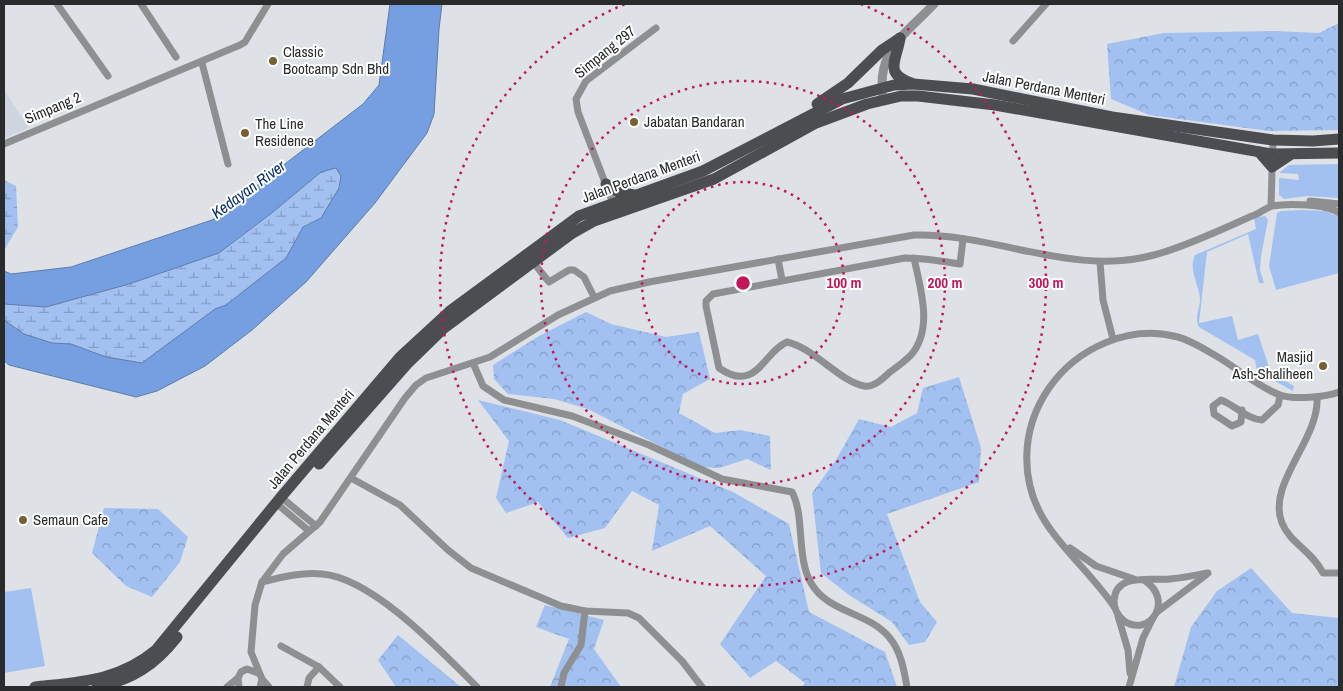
<svg xmlns="http://www.w3.org/2000/svg" width="1343" height="691" font-family="'Archivo Narrow',sans-serif">
<style>
.built{fill:#ced5df}
.green{fill:#a2c1f1}
.forest{fill:url(#forest-crowns)}
.wetland{fill:url(#wetland-marsh)}
.water{fill:#759fe0;stroke:#5e7caa}
.lines{fill:none;stroke-linecap:round;stroke-linejoin:round}
.minor{stroke:#8e8f91;stroke-width:7}
.tertiary{stroke:#8e8f91;stroke-width:9}
.primary{stroke:#4b4d51;stroke-width:11}
.ring{fill:none;stroke:#c2185b;stroke-width:2.5;stroke-dasharray:2.5 5}
.poi-dot{fill:#776130;stroke:#fff;stroke-width:2}
.labels{text-anchor:middle;stroke-width:4;stroke-linejoin:round;paint-order:stroke}
.poi-label{font-size:15px;fill:#2a2b2d;stroke:#fff;text-anchor:start}
.street-label{font-size:15px;fill:#2a2b2d;stroke:#fff}
.water-label{font-size:16px;font-style:italic;fill:#082f69;stroke:#fff}
.centre{fill:#c2185b;stroke:#fff;stroke-width:2.5}
.ring-label{font-size:15px;text-anchor:middle;font-weight:bold;fill:#c2185b;stroke:#fff;stroke-width:4;stroke-linejoin:round;paint-order:stroke}
</style>
<defs>
<pattern id="forest-crowns" width="20" height="18" patternUnits="userSpaceOnUse" patternTransform="scale(1.25)"><rect width="20" height="18" fill="#a2c1f1"/><path d="M2 6a3 3 0 1 1 6 0M12 15a3 3 0 1 1 6 0" fill="none" stroke="#849dc4"/></pattern>
<pattern id="wetland-marsh" width="20" height="14" patternUnits="userSpaceOnUse" patternTransform="scale(1.25)"><rect width="20" height="14" fill="#a2c1f1"/><path d="M1 5h8M5 5V1M11 12h8M15 12V8" fill="none" stroke="#849dc4"/></pattern>
</defs>
<rect width="100%" height="100%" fill="#dee1e6"/>
<polygon class="built" points="4,90 29,128 4,138"/>
<g class="green">
<polygon points="1339,164 1339,198 1307,196 1284,199 1279,195 1279,178 1299,180 1298,174 1279,173 1289,165"/>
<polygon points="1302,210 1325,211 1339,217 1339,273 1276,290 1269,266 1277,213 1281,211"/>
<path d="M1265 216 1268 220 1261 256 1260 270 1264 283H1259L1248 234 1207 252 1199 323 1232 316 1238 340 1258 334 1271 373 1294 386 1293 391 1257 371 1255 360 1199 327C1194 316 1200 310 1200 299 1199 283 1188 271 1195 255L1256 229 1254 218Z"/>
<polygon points="31,588 45,666 4,673 4,592"/>
</g>
<g class="forest">
<polygon points="1339,23 1339,130 1269,131 1149,115 1111,99 1107,44 1164,33 1275,31 1319,33"/>
<polygon points="586,312 611,324 666,337 699,332 710,379 683,394 679,413 715,433 740,430 770,436 771,470 747,459 719,468 701,467 588,409 554,399 508,394 494,379 493,365 539,336"/>
<polygon points="959,377 981,448 979,482 887,514 920,602 937,622 925,642 909,645 892,622 849,595 821,573 812,493 836,460 859,419 891,427 917,413 923,388"/>
<polygon points="478,400 560,420 733,492 789,524 809,612 885,652 897,687 802,687 805,683 776,661 750,678 720,644 766,576 710,526 652,551 659,505 632,491 605,528 568,538 538,502 506,513 496,498 509,441"/>
<polygon points="104,508 158,509 188,537 180,562 152,597 126,586 92,553"/>
<polygon points="1251,568 1292,613 1339,618 1339,687 1174,687 1191,627 1217,591"/>
<polygon points="545,605 604,620 594,649 621,687 550,687 569,639 536,627"/>
<polygon points="398,635 461,687 396,687 378,660"/>
</g>
<g class="wetland">
<polygon points="336,168 341,176 339,188 321,218 303,227 286,258 226,305 215,309 142,363 106,357 71,344 52,343 24,334 4,320 4,304 46,307 129,284 219,253 273,212 321,172"/>
<polygon points="4,180 16,186 18,227 4,250"/>
</g>
<polygon class="water" points="390,4 442,4 439,29 434,114 427,133 375,203 306,282 252,330 205,366 157,391 136,397 9,365 4,361 4,320 24,334 52,343 71,344 106,357 142,363 215,309 226,305 286,258 303,227 321,218 339,188 341,176 336,168 321,172 273,212 219,253 129,284 46,307 4,304 4,271 11,274 71,267 212,220 363,104 379,85"/>
<g class="lines">
<g class="minor">
<polyline points="57,4 108,76"/>
<polyline points="141,4 176,57"/>
<polyline points="1013,41 1046,4"/>
<polyline points="202,63 228,164"/>
<polyline points="4,144 240,45 245,42 268,4"/>
<polyline points="1310,201 1339,204"/>
<polyline points="614,206 578,112 576,99 586,81 656,28"/>
<polyline points="1271,206 1273,140"/>
<path d="M914 258C920 288 934 328 911 355 905 361 897 367 890 372 883 378 874 388 864 386 839 381 814 348 787 342 763 352 757 394 719 368L706 306V301L713 294 905 258C924 258 941 261 960 264L963 239"/>
<polyline points="778,259 782,280"/>
<polyline points="533,262 549,282 569,270 574,270 584,277 594,297"/>
<polyline points="1100,262 1103,300 1113,339"/>
<path d="M473 363 483 386 504 400 572 416 649 445 722 479 792 492C805 516 796 557 811 583 828 613 868 612 889 637 901 651 904 670 907 687"/>
<path d="M1317 397C1320 439 1266 484 1282 523 1290 543 1312 551 1323 573H1339"/>
<path d="M1242 410 1241 422 1232 426 1214 414 1213 406 1221 400C1236 406 1247 419 1262 420L1278 405 1280 396"/>
<polyline points="351,478 400,505 448,550 471,568 561,606 585,611 628,613 639,618 682,661 702,687"/>
<polyline points="281,497 316,526"/>
<polyline points="276,503 309,531"/>
<polyline points="1070,548 1096,566 1134,579"/>
<path d="M1144 580C1175 600 1150 638 1124 621 1118 616 1114 609 1114 601 1115 572 1152 581 1170 579 1183 578 1196 575 1208 573"/>
<path d="M262 582C282 577 301 572 322 574 373 578 442 652 477 687"/>
<path d="M1115 608C1095 578 1068 555 1048 526 1019 484 1020 430 1049 388 1077 348 1129 324 1178 337 1192 341 1206 350 1218 357 1238 369 1258 387 1280 395 1293 400 1326 397 1339 392"/>
<polyline points="1157,612 1206,575"/>
<polyline points="1118,616 1128,650 1130,673"/>
<polyline points="281,646 319,667 340,687"/>
<polyline points="262,679 269,687"/>
<polyline points="227,687 238,678"/>
<polyline points="239,687 238,678 241,672 247,669 258,673"/>
<path d="M260 687 262 679 251 652 255 605 262 582 283 554 320 522 405 398 416 385 426 378 490 357 558 315 610 291 649 282 914 235C995 233 1072 277 1154 255 1185 247 1222 229 1252 216 1259 214 1265 208 1272 206 1288 203 1327 204 1339 213"/>
<polyline points="307,687 309,678 319,667"/>
<polyline points="561,687 564,673 581,645 585,611"/>
<polyline points="1129,687 1143,638 1153,618"/>
</g>
<path class="tertiary" d="M883 99C876 50 904 36 934 4"/>
<g class="primary">
<path d="M900 38C897 60 883 73 911 83"/>
<polyline points="817,104 848,83 882,50 900,38"/>
<polyline points="1259,152 1272,167 1290,155"/>
<polyline points="606,184 618,192 634,195"/>
<polyline points="319,464 407,364 444,328 571,234 594,221 714,179 816,123 867,104 901,96 918,96 995,105 1272,154 1339,153"/>
<path d="M35 687C80 682 119 681 156 650L281 497 400 357 450 311 579 216 703 171 842 99 894 85 913 84 973 89 1112 117 1273 140 1313 141 1339 139"/>
<path d="M97 687C132 680 155 665 177 637"/>
</g>
</g>
<g class="ring">
<circle cx="743" cy="283" r="101"/>
<circle cx="743" cy="283" r="202"/>
<path d="M861 4A303 303 0 1 1 625 4"/>
</g>
<g class="poi-dot">
<circle cx="273" cy="61" r="5"/>
<circle cx="634" cy="122" r="5"/>
<circle cx="245" cy="133" r="5"/>
<circle cx="1323" cy="366" r="5"/>
<circle cx="23" cy="520" r="5"/>
</g>
<g class="labels">
<g class="poi-label">
<text x="283" y="57">Classic<tspan x="283" dy="17">Bootcamp Sdn Bhd</tspan></text>
<text x="644" y="127">Jabatan Bandaran</text>
<text x="255" y="129">The Line<tspan x="255" dy="17">Residence</tspan></text>
<text x="1313" y="362" text-anchor="end">Masjid<tspan x="1313" dy="17">Ash-Shaliheen</tspan></text>
<text x="33" y="525">Semaun Cafe</text>
</g>
<g class="street-label">
<text transform="translate(605 52) rotate(-39)" y="5">Simpang 297</text>
<text transform="translate(1044 88) rotate(11)" y="5">Jalan Perdana Menteri</text>
<text transform="translate(53 108) rotate(-23)" y="5">Simpang 2</text>
<text transform="translate(641 177) rotate(-20)" y="5">Jalan Perdana Menteri</text>
<text transform="translate(311 439) rotate(-50)" y="5">Jalan Perdana Menteri</text>
</g>
<g class="water-label">
<text transform="translate(248 189) rotate(-36)" y="6">Kedayan River</text>
</g>
</g>
<circle cx="743" cy="283" r="8" class="centre"/>
<g class="ring-label">
<text x="844" y="288">100 m</text>
<text x="945" y="288">200 m</text>
<text x="1046" y="288">300 m</text>
</g>
<rect width="1343" height="691" fill="none" stroke="#2a2b2d" stroke-width="10"/>
</svg>
